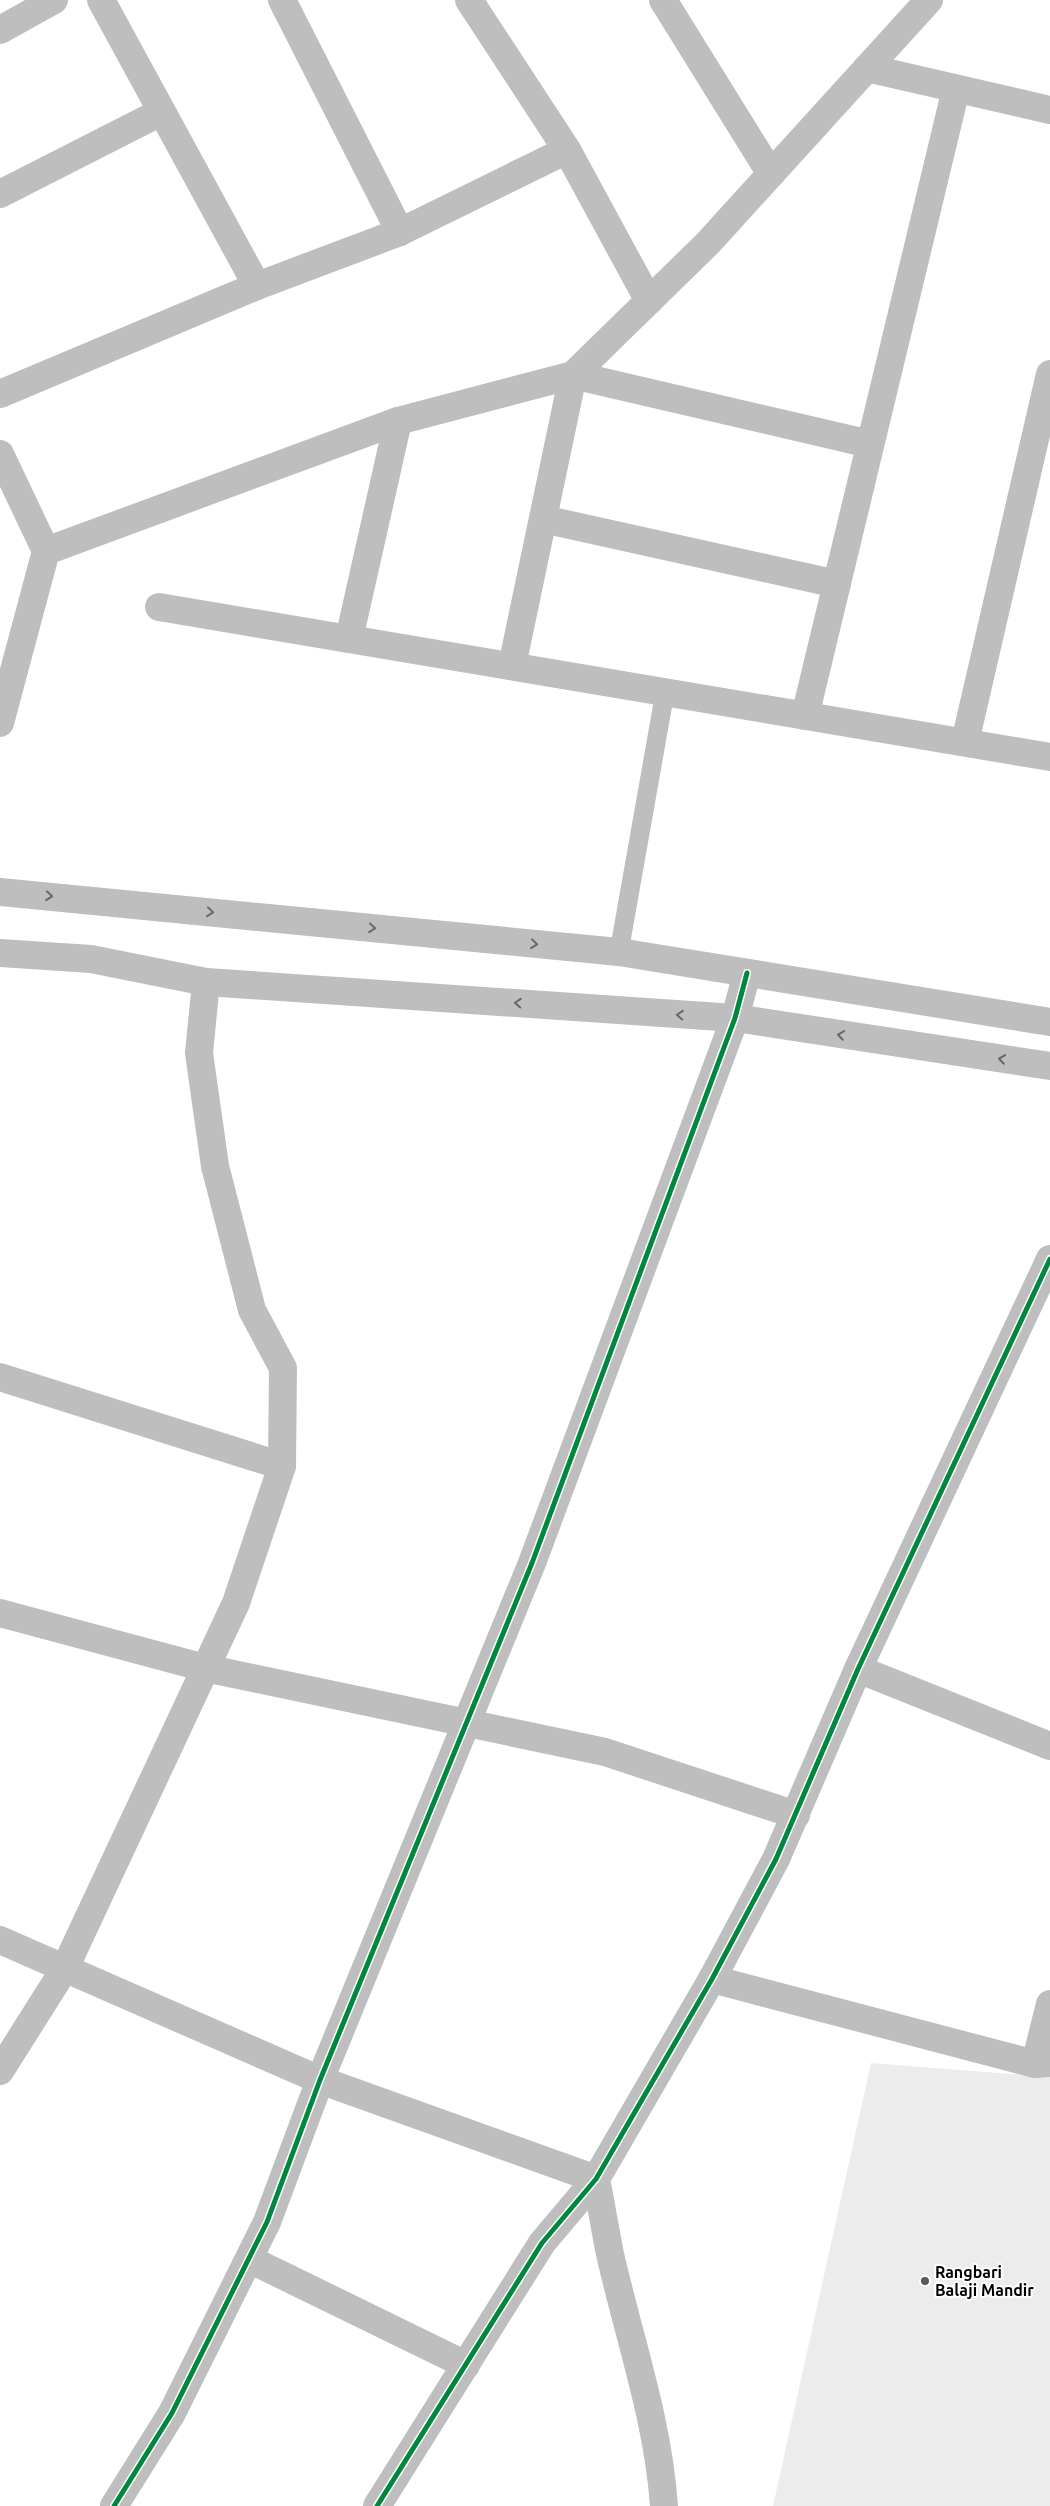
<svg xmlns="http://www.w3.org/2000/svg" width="1050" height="2506" font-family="Ubuntu,sans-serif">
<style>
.green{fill:#ececec}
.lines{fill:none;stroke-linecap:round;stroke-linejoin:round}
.service{stroke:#bebebe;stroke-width:19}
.minor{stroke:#bebebe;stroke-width:28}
.tertiary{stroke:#bebebe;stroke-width:28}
.cycleway-casing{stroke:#fff;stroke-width:8}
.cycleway{stroke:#00873e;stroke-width:5}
.oneway{stroke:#686868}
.poi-dot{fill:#595959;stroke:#fff;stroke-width:2}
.labels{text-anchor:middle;stroke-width:4;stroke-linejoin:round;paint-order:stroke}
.poi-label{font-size:16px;font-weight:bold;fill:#000;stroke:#fff;text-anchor:start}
</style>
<rect width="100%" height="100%" fill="#fff"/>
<polygon class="green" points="871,2063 1050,2077 1050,2506 773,2506"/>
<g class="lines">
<polyline class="service" points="619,952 665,692"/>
<g class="minor">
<polyline points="101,0 257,286"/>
<polyline points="282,0 400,232"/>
<polyline points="469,0 567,150 649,301"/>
<polyline points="663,0 771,174"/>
<polyline points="0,30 54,0"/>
<polyline points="867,68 1050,110"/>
<polyline points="0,194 161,112"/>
<polyline points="0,394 257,286 400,232 567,150"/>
<polyline points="0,454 46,551"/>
<polyline points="543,519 837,584"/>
<polyline points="159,607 1050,757"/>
<polyline points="349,639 398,421"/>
<polyline points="512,666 573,375 870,444"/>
<polyline points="805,716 956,89"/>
<polyline points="0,723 46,551 398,421 573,375 708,243 929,0"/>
<polyline points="965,742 1050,374"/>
<polyline points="0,1377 282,1466"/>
<polyline points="0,1613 205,1668 605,1752 796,1815"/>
<polyline points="858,1669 1050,1746"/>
<path d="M0 1940 320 2080 596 2179C601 2204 605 2229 610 2254 629 2338 658 2419 664 2506"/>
<polyline points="712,1979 1035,2064 1050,2063"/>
<polyline points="1035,2064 1050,2004"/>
<polyline points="0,2071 65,1968 236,1603 282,1466 283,1368 252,1310 215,1166 199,1053 206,982"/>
<polyline points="249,2259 466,2365"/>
<polyline points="114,2506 172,2413 267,2222 320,2080 532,1563 735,1018 747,973"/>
<polyline points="377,2506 542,2243 596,2179 712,1979 776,1859 858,1669 1050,1259"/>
</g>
<g class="tertiary">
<polyline points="0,892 619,952 1050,1022"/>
<polyline points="0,953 91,959 206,982 735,1018 1050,1066"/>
</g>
<g class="cycleway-casing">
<g id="cycleway">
<polyline points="114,2506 172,2413 267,2222 320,2080 532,1563 735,1018 747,973"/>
<polyline points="377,2506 542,2243 596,2179 712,1979 776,1859 858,1669 1050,1259"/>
</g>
</g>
<use href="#cycleway" class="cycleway"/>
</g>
<defs><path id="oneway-chevron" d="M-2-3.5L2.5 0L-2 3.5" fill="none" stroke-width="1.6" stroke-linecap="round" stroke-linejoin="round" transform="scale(1.25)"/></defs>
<g class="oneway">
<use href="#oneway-chevron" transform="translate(49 896) rotate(6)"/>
<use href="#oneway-chevron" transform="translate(210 912) rotate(6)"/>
<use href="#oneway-chevron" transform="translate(372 928) rotate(6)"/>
<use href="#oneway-chevron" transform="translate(534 944) rotate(6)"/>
<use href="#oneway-chevron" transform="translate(518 1003) rotate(-176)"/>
<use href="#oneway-chevron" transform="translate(680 1015) rotate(-176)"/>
<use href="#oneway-chevron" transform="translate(841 1035) rotate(-171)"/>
<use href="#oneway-chevron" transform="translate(1002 1059) rotate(-171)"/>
</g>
<circle class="poi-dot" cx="925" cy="2281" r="5"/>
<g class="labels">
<g class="poi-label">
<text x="935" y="2278">Rangbari<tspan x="935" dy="18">Balaji Mandir</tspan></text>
</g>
</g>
</svg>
